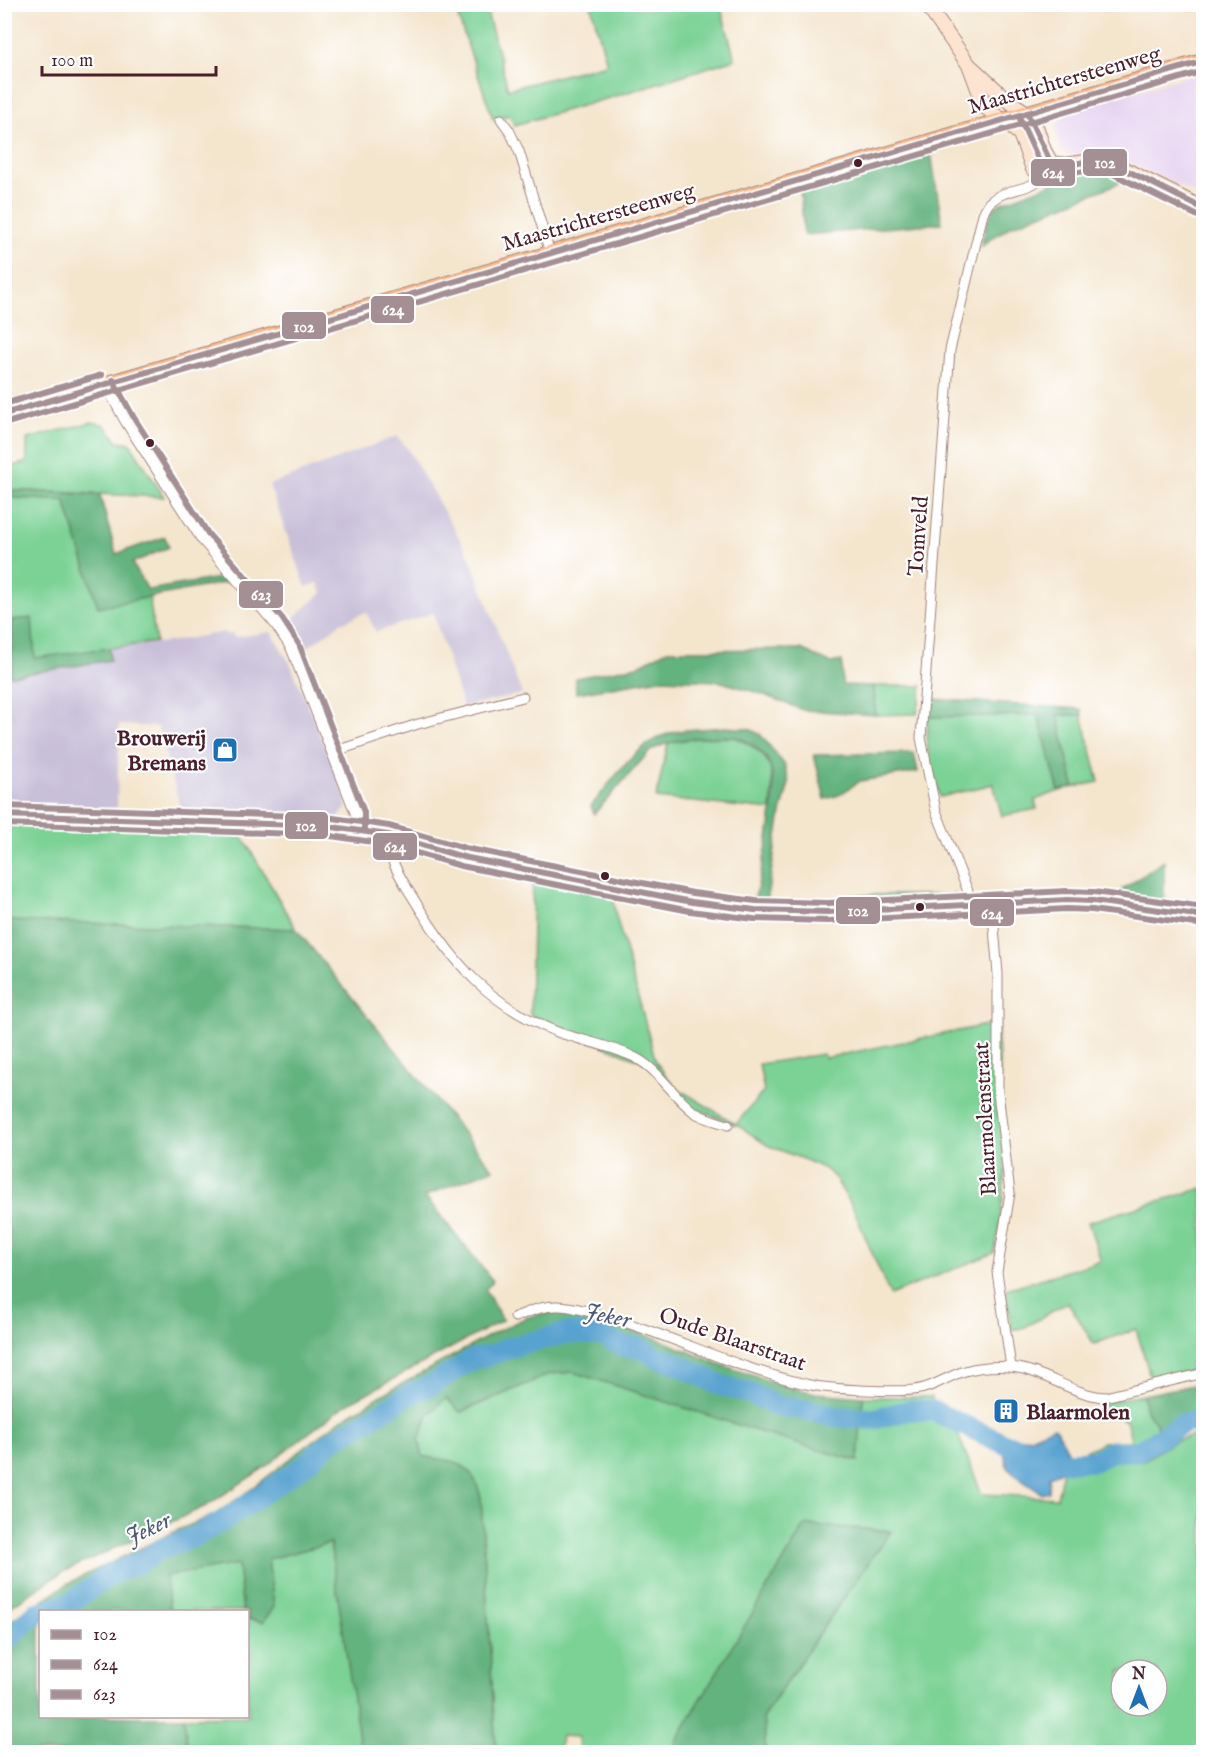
<svg xmlns="http://www.w3.org/2000/svg" width="1208" height="1757" font-family="'IM FELL English',serif">
<style>
.built{fill:#e6d2f0}
.industrial{fill:#c8bfd8}
.green{fill:#7bd195;stroke:#627860;stroke-width:1.5;fill-rule:evenodd}
.forest{fill:#64b37e;stroke:#576954;stroke-width:1.5}
.water{fill:#58a2d0;stroke:#51607e;stroke-width:1.5}
.lines{fill:none;stroke-linecap:round;stroke-linejoin:round}
.river{stroke:#58a2d0;stroke-width:21}
.street-casing{stroke:#9f827c;stroke-width:11}
.secondary-casing{stroke:#9f827c;stroke-width:16}
.primary-casing{stroke:#9f827c;stroke-width:17}
.street{stroke:#fff;stroke-width:9}
.secondary{stroke:#fde4d1;stroke-width:14}
.primary{stroke:#fbbb8c;stroke-width:15}
.bus-1-casing{stroke:#fff;stroke-width:10}
.bus-2-casing{stroke:#fff;stroke-width:10}
.bus-3-casing{stroke:#fff;stroke-width:10}
.bus-1{stroke:#a48f95;stroke-width:6}
.bus-2{stroke:#a48f95;stroke-width:6}
.bus-3{stroke:#a48f95;stroke-width:6}
.bus-dot{fill:#4a1f2b;stroke:#fff;stroke-width:2}
.labels{text-anchor:middle;stroke-width:4.5;stroke-linejoin:round;paint-order:stroke}
.street-label{font-size:22px;fill:#4a1f2b;stroke:#fff}
.poi-label{font-size:22px;font-weight:bold;fill:#4a1f2b;stroke:#fff;text-anchor:end}
.water-label{font-size:24px;font-style:italic;fill:#505a75;stroke:#fff}
.line-badge{stroke:#fff;stroke-width:2}
.badge-label{font-size:16px;text-anchor:middle;font-weight:bold;fill:#fff}
</style>
<rect width="100%" height="100%" fill="#fff"/>
<filter id="ink" filterUnits="userSpaceOnUse"><feTurbulence type="fractalNoise" baseFrequency=".0167" numOctaves="2"/><feDisplacementMap in="SourceGraphic" scale="12" xChannelSelector="R" yChannelSelector="G"/><feConvolveMatrix kernelMatrix="1 2 1 2 8 2 1 2 1" color-interpolation-filters="sRGB"/></filter>
<filter id="wash" filterUnits="userSpaceOnUse"><feTurbulence type="fractalNoise" baseFrequency=".008" numOctaves="4" result="noise"/><feDisplacementMap in="SourceGraphic" scale="24" xChannelSelector="R" yChannelSelector="G"/><feGaussianBlur stdDeviation="1.35" result="paint"/><feColorMatrix in="noise" values="0 0 0 0 0 0 0 0 0 0 0 0 0 0 0 0 0 1.4 0 .05"/><feComposite in="paint" operator="in"/></filter>
<g filter="url(#wash)">
<rect width="100%" height="100%" fill="#f4e5cd"/>
<polygon class="built" points="1203,72 1203,197 1110,153 1069,155 1061,151 1056,128 1060,119 1068,112 1085,106"/>
<g class="industrial">
<polygon points="397,436 409,451 469,555 522,694 463,707 433,613 376,632 366,612 341,623 301,652 284,626 322,593 318,583 306,587 269,485"/>
<polygon points="225,632 226,635 232,634 235,637 271,632 290,663 345,795 346,808 338,819 181,809 158,727 119,725 117,808 57,809 5,807 5,677 110,660 109,648 168,642"/>
</g>
<g class="green">
<polygon points="454,5 485,5 508,89 607,64 591,5 720,5 735,59 616,96 514,125 510,115 493,119"/>
<polygon points="92,422 105,425 118,441 130,443 164,497 5,490 5,468 27,462 27,439"/>
<polygon points="5,497 65,501 98,607 149,597 156,642 35,658 12,619 11,676 5,677"/>
<polygon points="874,686 922,686 917,714 875,715"/>
<polygon points="1038,715 1059,791 1035,800 1037,809 1002,816 993,784 940,797 932,769 927,744 928,717"/>
<polygon points="1058,715 1082,715 1099,782 1074,787"/>
<path d="M735 737C775 756 774 770 771 810L656 798 668 743 696 738Z"/>
<polygon points="5,823 240,832 296,929 5,921"/>
<polygon points="533,878 613,893 616,916 656,1062 675,1087 736,1124 764,1091 759,1064 823,1054 825,1058 997,1023 1005,1171 1000,1227 994,1253 890,1295 852,1206 835,1178 827,1170 808,1161 767,1145 736,1124 735,1125 691,1106 651,1064 557,1028 530,1015"/>
<polygon points="955,894 956,899 850,904 852,895 953,895"/>
<polygon points="1203,1188 1203,1368 1151,1379 1136,1329 1094,1344 1068,1302 1025,1327 1012,1330 1006,1289 1101,1261 1088,1222"/>
<path d="M573 1372 788 1441 858 1461 863 1397H932L934 1418 957 1432 982 1494 1057 1498 1063 1470 1070 1466H1077V1459L1073 1458 1103 1442 1131 1441 1127 1422 1095 1401 1114 1400 1143 1395 1146 1411 1156 1422 1157 1429 1134 1443 1139 1448 1143 1461 1175 1441 1203 1433V1752H766L763 1717 827 1622 891 1531 806 1525 677 1739 673 1752H579L578 1737 561 1736 559 1752H496L481 1499C473 1462 457 1461 423 1457L419 1440 428 1415 446 1397 461 1412 550 1374ZM1121 1670H1157V1706H1121Z"/>
<polygon points="330,1543 361,1752 188,1752 184,1717 248,1716 248,1619 263,1622 274,1607 268,1559"/>
<polygon points="238,1564 243,1611 170,1611 165,1576"/>
</g>
<g class="forest">
<polygon points="931,153 942,223 804,235 800,189"/>
<path d="M1094 169 1112 173 1127 180 1011 226 992 238 981 247C985 231 986 215 999 204L1081 172Z"/>
<polygon points="4,490 100,495 116,554 165,537 169,547 132,563 148,590 225,577 229,582 98,607 65,501 5,497"/>
<polygon points="32,618 35,658 109,648 110,660 11,676 12,620"/>
<polygon points="801,649 830,663 842,661 842,685 874,686 875,715 803,710 759,693 718,681 660,679 576,693 575,678 637,666 667,650"/>
<polygon points="933,699 1081,709 1082,715 1058,715 1074,787 1059,791 1038,715 928,717"/>
<path d="M725 727 749 729 760 734 784 764 789 783 781 813 766 903 754 902C761 871 783 790 768 761 763 751 747 739 735 737 730 736 722 737 717 737 694 738 670 739 650 751L594 814 591 806C614 779 637 741 674 732 688 728 709 729 725 727Z"/>
<polygon points="914,753 918,772 860,781 839,795 825,799 814,755"/>
<polygon points="1164,861 1164,904 1124,902 1117,899 1119,892"/>
<polygon points="5,921 296,929 493,1169 425,1196 493,1281 485,1290 503,1320 345,1405 264,1468 206,1506 63,1572 5,1610"/>
<path d="M563 1311 653 1337 719 1364 788 1387 816 1393 863 1397 858 1461 788 1441 573 1372 550 1374 460 1412 446 1398 428 1415 419 1440 423 1457C457 1461 473 1462 481 1499L496 1752H361L330 1543 268 1559 274 1607 263 1622 248 1619V1612L243 1611 238 1564 166 1576 170 1611 40 1612V1716L184 1717 188 1752H13L5 1746 4 1625 69 1583 178 1530 214 1515 254 1487 340 1420 382 1395 498 1331 525 1318 544 1313Z"/>
<polygon points="1203,1383 1203,1427 1186,1431 1176,1437 1157,1429 1156,1422 1146,1411 1143,1395"/>
<polygon points="805,1525 891,1531 827,1622 763,1717 766,1752 673,1752 677,1739"/>
</g>
<g class="water">
<polygon points="940,1409 1004,1436 1006,1437 1001,1450 936,1417"/>
<path d="M1054 1427C1063 1437 1064 1447 1073 1458H1077V1467L1070 1466 1049 1477V1492L1042 1494C1021 1477 996 1473 1008 1440L1030 1437Z"/>
</g>
<g class="lines">
<g class="river">
<polyline points="42,1612 72,1602 112,1573 137,1564 161,1549 196,1536 226,1519 298,1470 333,1440 380,1413 408,1395 432,1385 473,1359 492,1355 507,1348 568,1333 601,1335 622,1346 641,1348 657,1358 669,1360 720,1385 752,1394 776,1406 808,1410 838,1417 874,1419 910,1410 933,1411 1005,1444 1069,1462 1094,1461 1112,1451 1138,1451 1186,1422 1204,1422"/>
<polyline points="4,1643 36,1613 40,1612"/>
</g>
</g>
</g>
<g filter="url(#ink)">
<g class="lines">
<g class="street-casing">
<g id="street">
<polyline points="501,119 509,130 519,151 550,253"/>
<polyline points="105,384 125,421 202,540 275,624 291,648 356,815 355,830"/>
<polyline points="333,752 418,724 523,697"/>
<polyline points="4,815 325,826 388,835 463,857 692,902 755,910 828,912 1067,900 1093,901 1204,916"/>
<path d="M388 835C387 860 403 881 415 901 453 964 491 1007 560 1033 584 1041 611 1046 634 1057 659 1069 672 1096 694 1112 704 1119 717 1121 728 1125"/>
<path d="M973 904 936 811 921 738 950 350 983 214C985 210 987 205 990 202 1008 185 1034 194 1047 170"/>
<polyline points="992,904 998,974 998,1092 1010,1193 997,1272 1011,1367"/>
<path d="M515 1317C529 1312 544 1305 559 1306 574 1306 605 1316 621 1321 683 1341 742 1370 806 1384 826 1389 906 1394 924 1388 938 1384 951 1375 965 1371 979 1367 997 1366 1011 1367 1044 1370 1072 1395 1105 1397L1204 1373"/>
</g>
</g>
<g class="secondary-casing">
<g id="secondary">
<polyline points="926,4 969,65 1007,100 1027,113 1037,129 1044,150 1051,163 1065,165 1092,161 1112,163 1204,209"/>
<path d="M970 67 985 107 1020 134 1033 169C1049 175 1061 176 1076 167"/>
</g>
</g>
<g class="primary-casing">
<polyline id="primary" points="4,414 1204,61"/>
</g>
<use href="#street" class="street"/>
<use href="#secondary" class="secondary"/>
<use href="#primary" class="primary"/>
<g class="bus-1-casing">
<g id="bus-1">
<polyline points="1027,113 1051,163 1065,165 1092,161 1112,163 1204,209"/>
<polyline points="4,414 1204,61"/>
<polyline points="4,815 325,826 388,835 463,857 692,902 755,910 828,912 1067,900 1093,901 1204,916"/>
</g>
</g>
<g class="bus-2-casing">
<g id="bus-2">
<polyline points="1019,117 1039,161 1046,171 1065,174 1092,170 1109,172 1200,217"/>
<polyline points="7,423 1204,71"/>
<polyline points="4,824 324,835 386,844 461,866 690,911 754,919 828,921 1067,909 1092,910 1203,925"/>
</g>
</g>
<g class="bus-3-casing">
<g id="bus-3">
<polyline points="113,380 133,416 209,535 282,618 299,644 364,812 364,831"/>
<polyline points="4,404 102,375"/>
<polyline points="4,806 326,817 389,826 465,848 693,893 756,901 828,903 1067,891 1094,892 1204,907"/>
</g>
</g>
<use href="#bus-1" class="bus-1"/>
<use href="#bus-2" class="bus-2"/>
<use href="#bus-3" class="bus-3"/>
</g>
</g>
<defs>
<g id="shop-square" transform="scale(1.35)"><rect x="-9" y="-9" width="18" height="18" rx="4" fill="#1f6fb2" stroke="#fff"/><path d="M-5-2.5h2.3a2.7 3.5 0 0 1 5.4 0H5L5.5 6h-11ZM-1.5-2.5h3a1.5 2.3 0 0 0-3 0Z" fill="#fff"/></g>
<g id="building-square" transform="scale(1.35)"><rect x="-9" y="-9" width="18" height="18" rx="4" fill="#1f6fb2" stroke="#fff"/><path d="M-4-6H4V6H1V3H-1V6H-4ZM-2.5-4.3h1.7v1.8h-1.7ZM.8-4.3h1.7v1.8H.8ZM-2.5-1h1.7V.8h-1.7ZM.8-1h1.7V.8H.8Z" fill="#fff"/></g>
</defs>
<g fill-rule="evenodd">
<use href="#shop-square" x="225" y="750"/>
<use href="#building-square" x="1006" y="1411"/>
</g>
<g class="bus-dot">
<circle cx="858" cy="163" r="5"/>
<circle cx="150" cy="443" r="5"/>
<circle cx="605" cy="876" r="5"/>
<circle cx="920" cy="907" r="5"/>
</g>
<g class="labels">
<g class="street-label">
<text transform="translate(1064 79) rotate(-16)" y="8">Maastrichtersteenweg</text>
<text transform="translate(598 216) rotate(-16)" y="8">Maastrichtersteenweg</text>
<text transform="translate(917 536) rotate(-86)" y="8">Tomveld</text>
<text transform="translate(984 1119) rotate(-93)" y="8">Blaarmolenstraat</text>
<text transform="translate(733 1338) rotate(19)" y="8">Oude Blaarstraat</text>
</g>
<g class="poi-label">
<text x="206" y="745">Brouwerij<tspan x="206" dy="25">Bremans</tspan></text>
<text x="1026" y="1419" text-anchor="start">Blaarmolen</text>
</g>
<g class="water-label">
<text transform="translate(608 1315) rotate(12)" y="8">Jeker</text>
<text transform="translate(148 1528) rotate(-25)" y="8">Jeker</text>
</g>
</g>
<g class="line-badge">
<rect x="1082" y="148" width="46" height="29" rx="6" fill="#a48f95"/>
<rect x="1030" y="158" width="46" height="29" rx="6" fill="#a48f95"/>
<rect x="370" y="295" width="45" height="29" rx="6" fill="#a48f95"/>
<rect x="281" y="311" width="46" height="29" rx="6" fill="#a48f95"/>
<rect x="238" y="580" width="46" height="29" rx="6" fill="#a48f95"/>
<rect x="284" y="811" width="45" height="29" rx="6" fill="#a48f95"/>
<rect x="372" y="832" width="46" height="29" rx="6" fill="#a48f95"/>
<rect x="835" y="896" width="46" height="29" rx="6" fill="#a48f95"/>
<rect x="969" y="898" width="46" height="29" rx="6" fill="#a48f95"/>
</g>
<g class="badge-label">
<text x="1105" y="168">102</text>
<text x="1053" y="178">624</text>
<text x="393" y="315">624</text>
<text x="304" y="332">102</text>
<text x="261" y="600">623</text>
<text x="306" y="831">102</text>
<text x="395" y="852">624</text>
<text x="858" y="916">102</text>
<text x="992" y="919">624</text>
</g>
<rect width="1208" height="1757" fill="none" stroke="#fff" stroke-width="24"/>
<rect x="39" y="1610" width="210" height="108" fill="#ffffff" stroke="#b7a5aa" stroke-width="1.5"/>
<rect x="51" y="1630" width="30" height="9" fill="#a48f95" stroke="#b7a5aa" stroke-width="1.5"/>
<text x="93" y="1640" font-size="18" fill="#4a1f2b">102</text>
<rect x="51" y="1660" width="30" height="9" fill="#a48f95" stroke="#b7a5aa" stroke-width="1.5"/>
<text x="93" y="1670" font-size="18" fill="#4a1f2b">624</text>
<rect x="51" y="1690" width="30" height="9" fill="#a48f95" stroke="#b7a5aa" stroke-width="1.5"/>
<text x="93" y="1700" font-size="18" fill="#4a1f2b">623</text>
<g transform="translate(1139 1688)"><circle r="28" fill="#ffffff" stroke="#b7a5aa" stroke-width="1.5"/>
<path d="M0-4.5L10 22L0 15L-10 22Z" fill="#1f6fb2"/>
<text y="-9" font-size="16" font-weight="bold" text-anchor="middle" fill="#4a1f2b">N</text>
</g>
<path d="M42 66v9h174v-9" fill="none" stroke="#4a1f2b" stroke-width="3"/>
<text x="51" y="66" font-size="18" fill="#4a1f2b" stroke="#ffffff" stroke-width="4.5" paint-order="stroke">100 m</text>
</svg>
